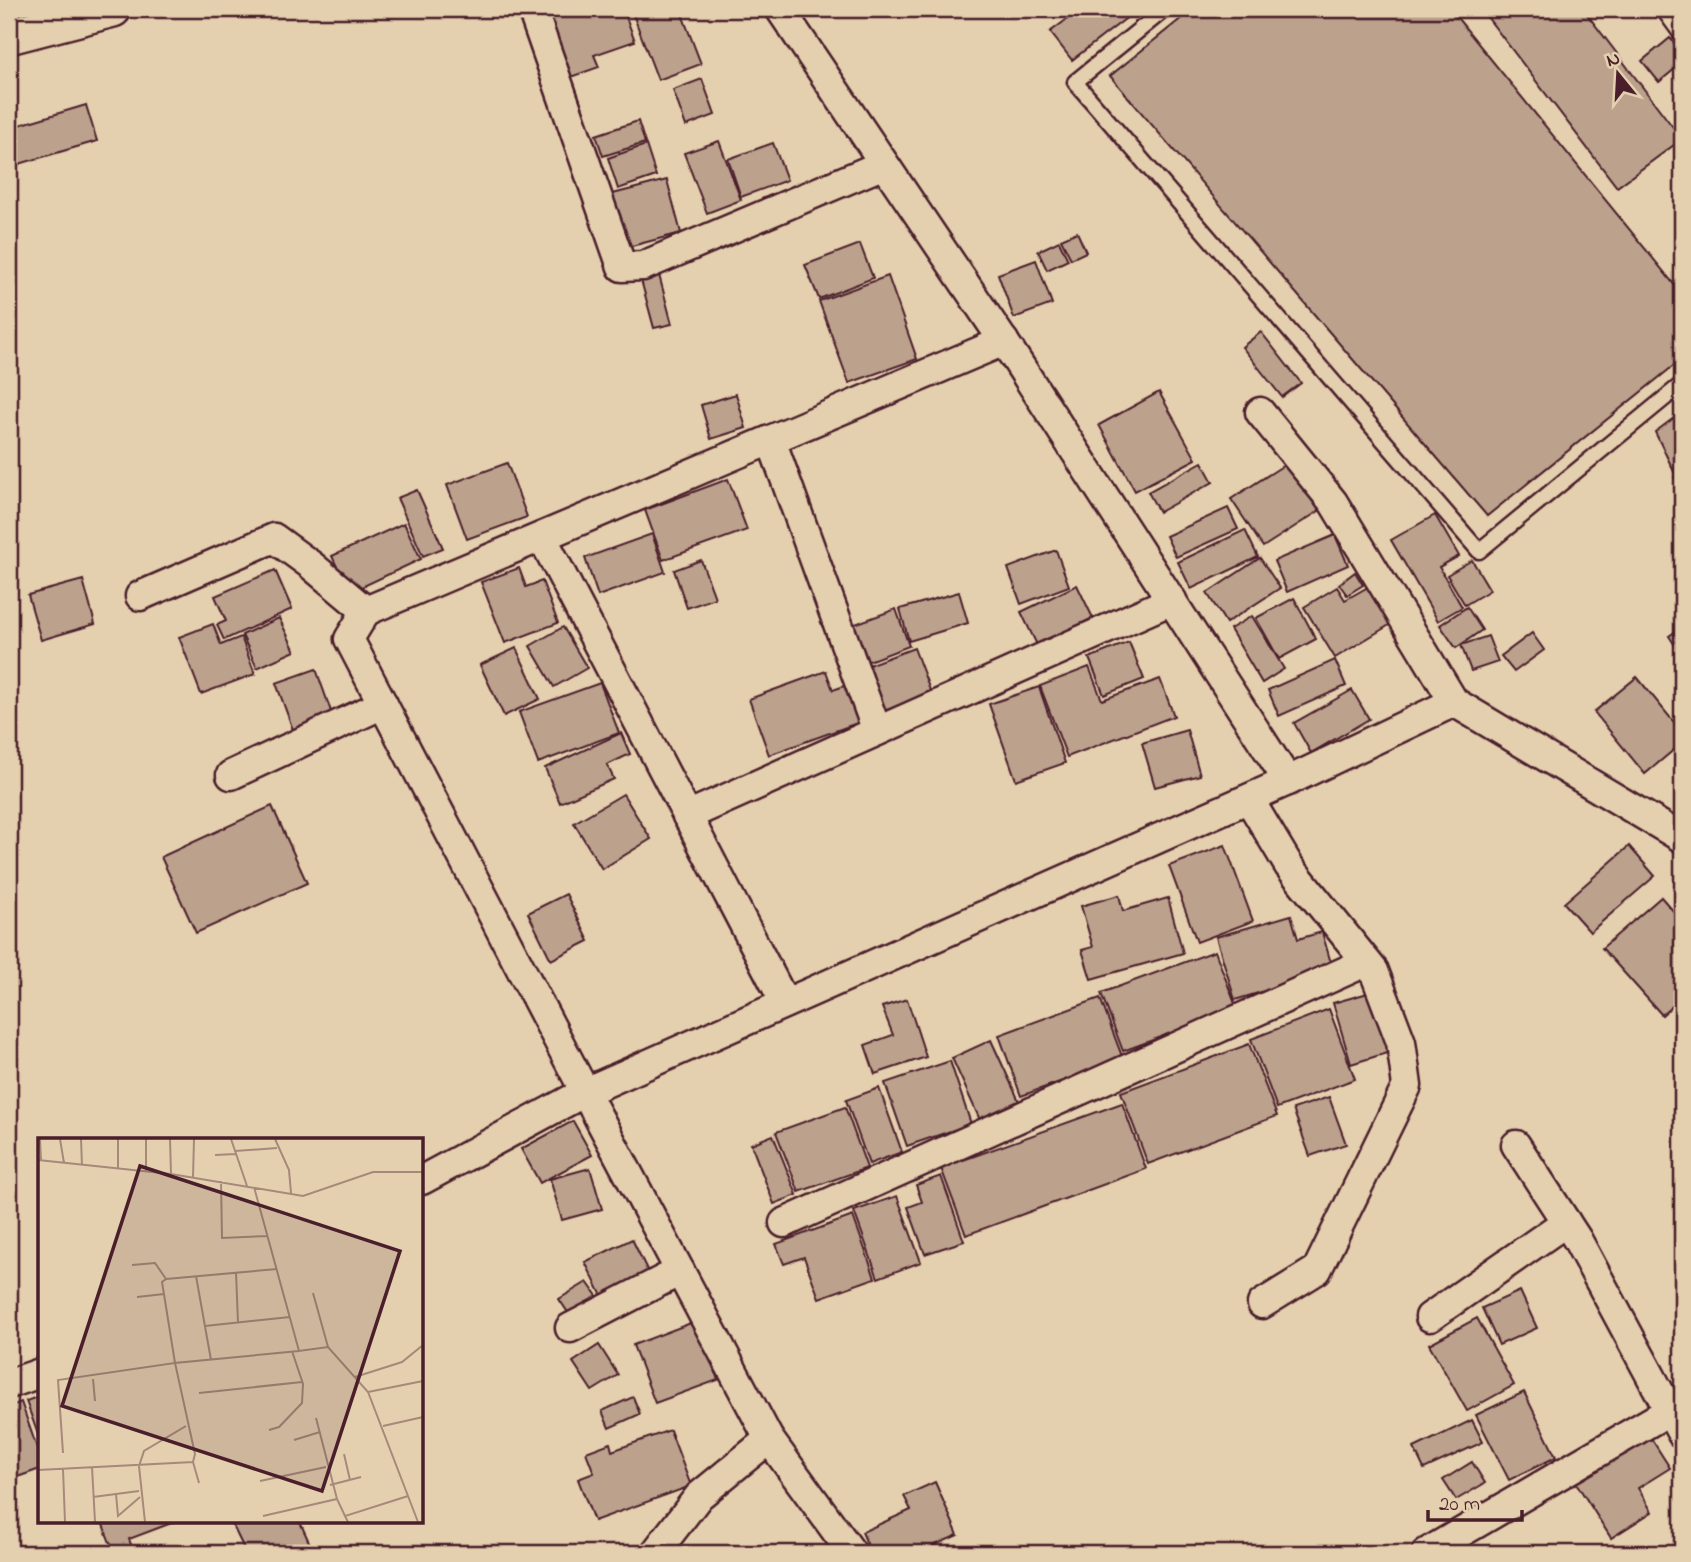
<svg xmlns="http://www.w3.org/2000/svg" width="1691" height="1562" font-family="'Indie Flower',sans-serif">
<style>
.building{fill:#bca28d;stroke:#4a1f2b;stroke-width:2}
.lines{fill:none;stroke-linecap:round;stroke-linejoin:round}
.service-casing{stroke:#4a1f2b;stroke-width:19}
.minor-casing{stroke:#4a1f2b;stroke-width:33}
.tertiary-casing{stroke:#4a1f2b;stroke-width:40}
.service{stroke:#e4d0af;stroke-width:14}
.minor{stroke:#e4d0af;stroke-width:28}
.tertiary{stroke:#e4d0af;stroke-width:35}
.inset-road{fill:none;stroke:#a6897a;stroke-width:2}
.view{fill:#4a1f2b;fill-opacity:0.15;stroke:#4a1f2b;stroke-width:3.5}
.inset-edge{fill:none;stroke:#4a1f2b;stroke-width:3.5}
</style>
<rect width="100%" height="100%" fill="#e4d0af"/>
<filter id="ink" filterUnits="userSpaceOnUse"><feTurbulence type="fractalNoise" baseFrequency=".0143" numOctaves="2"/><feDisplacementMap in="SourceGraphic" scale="14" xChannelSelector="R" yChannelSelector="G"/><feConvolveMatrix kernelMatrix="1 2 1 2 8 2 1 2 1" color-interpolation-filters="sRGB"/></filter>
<g filter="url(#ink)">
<g class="building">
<polygon points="537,9 623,9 635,41 594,55 599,67 562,80"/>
<polygon points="631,9 680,9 701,64 658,80"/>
<polygon points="1081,9 1138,9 1072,60 1050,32"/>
<polygon points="1193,9 1450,9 1682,294 1682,359 1487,516 1110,76"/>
<polygon points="1481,9 1583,9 1682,139 1617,187"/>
<polygon points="1670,38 1682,52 1682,63 1659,82 1642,61"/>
<polygon points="702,79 715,115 686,126 673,90"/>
<polygon points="86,105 97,141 9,167 9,128"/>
<polygon points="638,121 645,143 603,156 596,135"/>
<polygon points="719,141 741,200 707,213 684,153"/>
<polygon points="773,143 787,180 741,197 728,159"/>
<polygon points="646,145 656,176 618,189 608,158"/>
<polygon points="667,180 681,233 624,248 609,195"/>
<polygon points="1077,232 1086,252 1071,259 1061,239"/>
<polygon points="1059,241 1068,260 1047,270 1038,251"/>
<polygon points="860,244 873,278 819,299 805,265"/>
<polygon points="1036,260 1052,304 1014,318 998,274"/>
<polygon points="659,275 672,324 654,328 641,280"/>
<polygon points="888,276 917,359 849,383 819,301"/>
<polygon points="1261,332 1301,383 1282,397 1242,347"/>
<polygon points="1159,392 1196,459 1135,491 1099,425"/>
<polygon points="736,394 746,428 711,439 701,405"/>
<polygon points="1682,412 1682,495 1674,476 1679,482 1655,432"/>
<polygon points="1202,462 1213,482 1159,512 1148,492"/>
<polygon points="507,463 527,517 467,539 447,485"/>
<polygon points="1287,463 1319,511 1263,547 1231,499"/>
<polygon points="728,479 747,530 663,560 645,510"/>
<polygon points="417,490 443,548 423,556 397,498"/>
<polygon points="1228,508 1238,529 1176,557 1166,536"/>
<polygon points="1435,515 1459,556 1439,567 1462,607 1438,621 1391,540"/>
<polygon points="404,523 421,559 349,593 332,556"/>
<polygon points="1245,530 1258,557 1191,589 1178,562"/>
<polygon points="652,534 665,572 598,596 585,558"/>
<polygon points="1335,535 1348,565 1287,592 1274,561"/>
<polygon points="1056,550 1069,586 1021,604 1008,568"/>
<polygon points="1260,558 1280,588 1226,623 1207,593"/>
<polygon points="701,560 715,598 687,608 674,570"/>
<polygon points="1472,560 1490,590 1465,605 1447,575"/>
<polygon points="519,568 526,587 542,581 558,623 505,643 481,582"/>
<polygon points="275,570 292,609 224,640 217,625 226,621 215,596"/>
<polygon points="1355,572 1363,585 1347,595 1339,584"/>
<polygon points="83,580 95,624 41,640 28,595"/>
<polygon points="1077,585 1093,618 1037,645 1021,612"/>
<polygon points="1337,587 1345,600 1368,587 1391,624 1335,658 1304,607"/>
<polygon points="959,592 968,623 909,641 900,609"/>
<polygon points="1294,598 1316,639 1279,659 1256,618"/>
<polygon points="1467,607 1482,630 1456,648 1440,625"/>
<polygon points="896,609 909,646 858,665 844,628"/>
<polygon points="1252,616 1284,669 1262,683 1230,629"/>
<polygon points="279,618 295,651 257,668 242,635"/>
<polygon points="213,624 221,645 241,637 255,674 201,694 179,637"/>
<polygon points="563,627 587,668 554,687 530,646"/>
<polygon points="1682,627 1682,656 1669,636"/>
<polygon points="1532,633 1544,650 1514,672 1501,656"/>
<polygon points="1488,636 1498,662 1471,671 1461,645"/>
<polygon points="1129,642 1144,679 1104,695 1089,658"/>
<polygon points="516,648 540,699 504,716 480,665"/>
<polygon points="914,648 931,693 877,714 860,668"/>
<polygon points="1335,660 1346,686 1279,716 1268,690"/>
<polygon points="1089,667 1102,700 1160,679 1174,716 1067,757 1040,686"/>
<polygon points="316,669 335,723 296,738 276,683"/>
<polygon points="826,671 833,690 847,685 860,722 769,755 749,699"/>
<polygon points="1637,677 1682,732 1682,743 1645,774 1594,712"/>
<polygon points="600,683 619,733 538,763 519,712"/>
<polygon points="1039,687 1065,763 1016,780 989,704"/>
<polygon points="1352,690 1369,719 1311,753 1294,723"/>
<polygon points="1187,730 1200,775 1155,787 1142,743"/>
<polygon points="621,733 630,754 607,765 614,779 560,803 545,768"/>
<polygon points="623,794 651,839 602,869 574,823"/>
<polygon points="272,806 307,883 196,933 161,857"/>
<polygon points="1225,845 1253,921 1197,942 1169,866"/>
<polygon points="1629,846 1655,876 1590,932 1564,903"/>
<polygon points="566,894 589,941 551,960 528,913"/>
<polygon points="1119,895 1123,911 1168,898 1183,953 1091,979 1082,950 1093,947 1081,906"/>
<polygon points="1661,897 1682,921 1682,997 1662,1015 1602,948"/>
<polygon points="1291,915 1298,939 1322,932 1333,970 1235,1000 1216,937"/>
<polygon points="1215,951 1237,1009 1123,1051 1101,993"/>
<polygon points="1375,991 1393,1051 1351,1064 1333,1003"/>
<polygon points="1100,998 1123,1059 1021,1096 999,1035"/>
<polygon points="907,999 926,1057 875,1074 865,1045 893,1035 882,1007"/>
<polygon points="1329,1009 1355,1079 1277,1108 1251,1039"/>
<polygon points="991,1040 1019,1101 980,1120 952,1058"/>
<polygon points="1249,1044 1277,1116 1148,1164 1121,1092"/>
<polygon points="950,1061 971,1124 907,1146 885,1083"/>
<polygon points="879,1088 902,1152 869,1164 846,1100"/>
<polygon points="1329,1097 1346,1144 1310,1156 1293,1109"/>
<polygon points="1122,1103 1146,1169 966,1235 941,1168"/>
<polygon points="845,1107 867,1168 799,1192 776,1132"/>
<polygon points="573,1121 592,1155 540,1183 521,1149"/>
<polygon points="773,1135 797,1195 774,1204 751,1144"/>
<polygon points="590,1168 602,1209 562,1220 550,1179"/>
<polygon points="941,1176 964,1241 925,1254 908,1207 922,1202 916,1185"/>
<polygon points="897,1196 921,1262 878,1278 854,1211"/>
<polygon points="853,1216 875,1278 819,1298 804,1257 784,1264 776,1244"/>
<polygon points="632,1239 651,1278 604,1300 585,1262"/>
<polygon points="587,1282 600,1300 571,1317 559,1299"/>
<polygon points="1520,1291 1537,1328 1499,1345 1482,1308"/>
<polygon points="1477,1318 1514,1385 1467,1411 1429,1344"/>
<polygon points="696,1321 718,1380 655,1403 633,1345"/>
<polygon points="599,1345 618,1375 592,1391 573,1362"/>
<polygon points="1524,1392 1556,1457 1509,1480 1476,1415"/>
<polygon points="40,1396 40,1440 26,1401"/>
<polygon points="633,1397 640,1414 609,1428 602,1411"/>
<polygon points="21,1402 40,1457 40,1469 9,1480 9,1407"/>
<polygon points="1472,1420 1483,1442 1424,1469 1414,1448"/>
<polygon points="670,1430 691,1486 594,1521 578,1479 594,1473 586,1452 610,1443 612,1451"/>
<polygon points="1649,1435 1670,1468 1638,1488 1652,1512 1611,1538 1575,1481"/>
<polygon points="1472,1462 1485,1483 1456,1500 1443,1480"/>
<polygon points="935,1482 958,1535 917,1553 871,1553 862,1532 911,1510 904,1496"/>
<polygon points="102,1522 174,1522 129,1539 134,1553 114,1553"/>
<polygon points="231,1522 300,1522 314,1553 246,1553"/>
</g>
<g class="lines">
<g class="service-casing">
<g id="service">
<polyline points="1165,9 1075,82 1479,551 1682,384"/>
<polyline points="1663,9 1682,35"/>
</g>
</g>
<g class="minor-casing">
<g id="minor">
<polyline points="532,9 622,267 643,266 884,164"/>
<polyline points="780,9 1015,358 1288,781 1454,702 1682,838"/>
<polyline points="1260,412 1333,502 1454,702"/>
<polyline points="771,440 877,731"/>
<polyline points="542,537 785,1003"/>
<polyline points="140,596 274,538 311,565 366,611 349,639 585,1092 422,1180"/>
<polyline points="366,611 1004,341"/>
<polyline points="231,775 383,704"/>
<polyline points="1249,799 1289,866 1374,971 1401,1042 1407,1086 1317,1270 1262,1304"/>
<polyline points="687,816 1172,600"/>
<polyline points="1516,1145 1577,1239 1682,1434"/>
<polyline points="784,1223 1366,962"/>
<polyline points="1430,1317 1566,1222"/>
<polyline points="570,1328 680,1271"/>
<polyline points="9,1384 40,1373"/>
<polyline points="655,1553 699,1496 769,1439"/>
<polyline points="852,1553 769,1439 585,1092 1288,781"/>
<polyline points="1426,1553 1669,1411"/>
</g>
</g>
<g class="tertiary-casing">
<polyline id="tertiary" points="9,36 113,9"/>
</g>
<use href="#service" class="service"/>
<use href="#minor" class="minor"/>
<use href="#tertiary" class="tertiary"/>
</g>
</g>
<g transform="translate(38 1138)">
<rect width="385" height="385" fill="#e4d0af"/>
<path class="inset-road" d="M2 1 3 22M22 1 26 25M43 1 44 28M108 1V35M132 1 133 36M193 1 209 48M237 1 251 32 253 55M197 13 239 10M177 17 198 16M0 22 133 36 265 58 335 34H385M80 32V1M155 39 156 1M183 43 184 100 230 98M216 49 261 213 290 209 330 254 380 384M198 134 200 185M158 138 173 222M128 141 239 131M275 155 290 209M99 159 126 156M167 188 252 179M317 239 364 224 385 207M55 241 57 263M330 254 385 243M161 255 264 244M278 280 299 361M345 288 385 279M231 292 241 289 264 265 265 246 254 213M256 302 282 294M25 315 20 242 137 225 124 144 128 141 117 125 94 127M306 316 312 342M155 324 161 345M54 329 57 384M25 331 27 384M0 332 155 324 157 316 137 225 261 213M222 343 288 329M292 347 323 339M78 356 80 378 102 359M55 359 101 353M225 378 299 361 307 378M107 384 101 328 106 313 148 288M310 384 307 378 370 358"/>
<path class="view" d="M102 28 362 113 284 353 24 268Z"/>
<rect width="385" height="385" class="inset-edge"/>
</g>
<rect width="1691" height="1562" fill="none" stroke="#e4d0af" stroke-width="35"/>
<rect x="18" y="18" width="1656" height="1527" fill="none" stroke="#4a1f2b" stroke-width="2.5" filter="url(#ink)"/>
<g transform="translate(1618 74) rotate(342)" stroke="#e4d0af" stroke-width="5" paint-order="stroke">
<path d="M0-5L12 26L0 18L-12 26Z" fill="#4a1f2b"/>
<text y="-10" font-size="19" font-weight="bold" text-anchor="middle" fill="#4a1f2b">N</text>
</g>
<path d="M1428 1510v10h94v-10" fill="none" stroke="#4a1f2b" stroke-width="3.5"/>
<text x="1439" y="1510" font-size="21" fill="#4a1f2b" stroke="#e4d0af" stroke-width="5" paint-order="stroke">20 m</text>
</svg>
